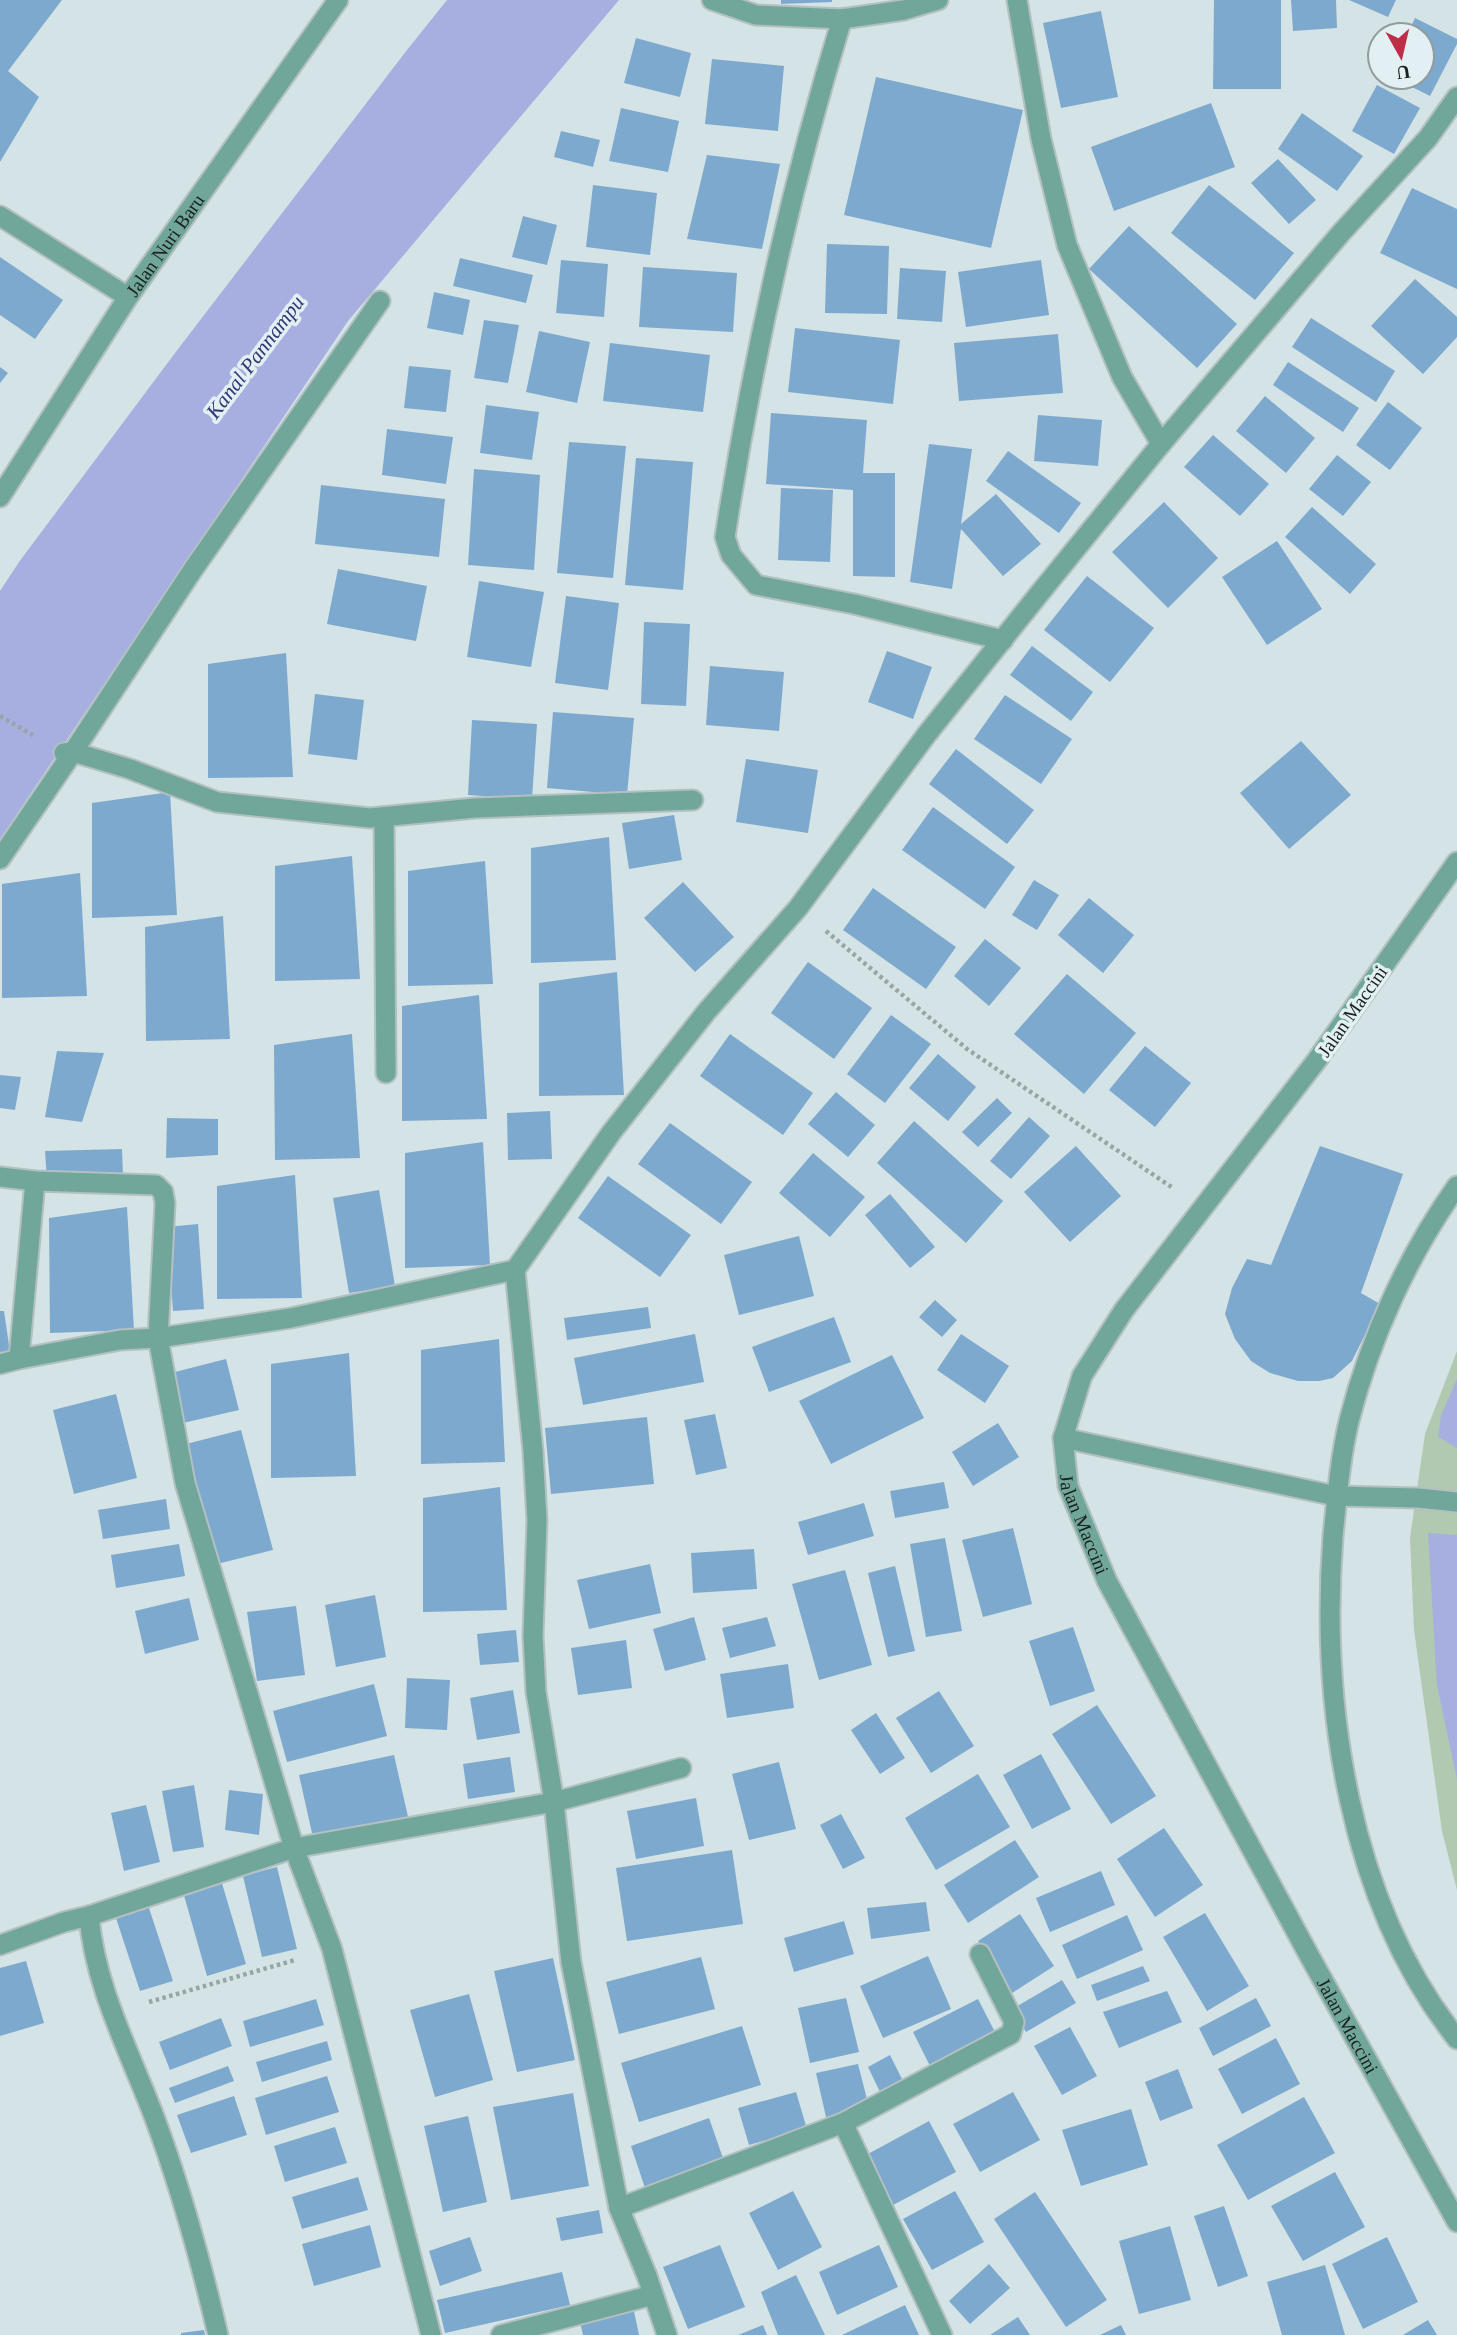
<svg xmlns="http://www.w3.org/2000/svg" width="1457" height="2335" font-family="Georgia,serif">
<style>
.green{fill:#b0c9b0}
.water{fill:#a7aee0}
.building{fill:#7ea9ce}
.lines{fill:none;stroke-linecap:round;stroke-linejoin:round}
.service-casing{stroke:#b3c0c2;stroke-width:23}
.minor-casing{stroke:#b3c0c2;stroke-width:23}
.tertiary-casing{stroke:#b3c0c2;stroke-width:23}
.path{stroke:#98a4a6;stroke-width:4.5;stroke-dasharray:3.5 3.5;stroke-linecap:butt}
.service{stroke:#71a69a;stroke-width:19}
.minor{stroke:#71a69a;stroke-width:19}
.tertiary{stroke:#71a69a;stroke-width:19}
.labels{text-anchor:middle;stroke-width:7;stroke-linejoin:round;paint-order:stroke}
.street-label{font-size:19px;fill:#1a1f20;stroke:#e2f0f3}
.water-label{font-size:21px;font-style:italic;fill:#343773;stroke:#e2f0f3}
</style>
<rect width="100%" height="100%" fill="#d4e3e5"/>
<polygon class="green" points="1457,1351 1457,1890 1442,1831 1414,1630 1410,1538 1425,1434"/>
<g class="water">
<polygon points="447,0 619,0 348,321 0,839 0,591 19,562 175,353 407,50"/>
<polygon points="1457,1379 1457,1448 1438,1437 1441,1416"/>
<polygon points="1428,1533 1457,1535 1457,1779 1437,1685"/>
</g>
<g class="building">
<polygon points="0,0 62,0 8,71 39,97 0,162"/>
<polygon points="781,0 832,0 832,2 781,4"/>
<polygon points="1214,0 1281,0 1281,89 1213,89"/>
<polygon points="1291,0 1336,0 1337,28 1293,31"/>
<polygon points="1349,0 1396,0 1388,17"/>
<polygon points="1101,11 1118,97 1061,108 1043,23"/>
<polygon points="1415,18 1457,39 1457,44 1430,96 1392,77 1422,77 1422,35 1407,35"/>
<polygon points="636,38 691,53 680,97 624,83"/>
<polygon points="712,59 784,66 778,131 705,124"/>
<polygon points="876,77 1023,110 991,248 844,215"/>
<polygon points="1377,85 1420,108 1394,154 1352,131"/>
<polygon points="1211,103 1235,167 1114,211 1091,147"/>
<polygon points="621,108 679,121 668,172 609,161"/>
<polygon points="1302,113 1363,156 1337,191 1278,149"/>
<polygon points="561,131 600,140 593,167 554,157"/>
<polygon points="707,155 780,164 762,249 687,239"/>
<polygon points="1278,159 1316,200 1289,224 1251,183"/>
<polygon points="593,185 657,193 650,255 586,247"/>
<polygon points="1209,185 1294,253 1255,300 1171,233"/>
<polygon points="1412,188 1457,209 1457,289 1380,253"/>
<polygon points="523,216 557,225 547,265 512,257"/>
<polygon points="1129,226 1237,324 1197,368 1089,269"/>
<polygon points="827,244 889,246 887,314 825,313"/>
<polygon points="0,257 63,300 35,339 0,315"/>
<polygon points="460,258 533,275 526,303 453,286"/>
<polygon points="561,260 608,264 604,317 556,313"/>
<polygon points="1041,260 1049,315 966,327 958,272"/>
<polygon points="643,267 737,273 733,332 639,327"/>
<polygon points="900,268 946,271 942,322 897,319"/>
<polygon points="1415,279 1457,317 1457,337 1423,374 1371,326"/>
<polygon points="434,292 470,300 463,335 427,328"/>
<polygon points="1311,318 1395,371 1376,402 1292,347"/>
<polygon points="484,320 519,325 508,383 474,378"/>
<polygon points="795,328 900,340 893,404 788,392"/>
<polygon points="539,331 590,342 577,403 526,392"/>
<polygon points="1058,334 1063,393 959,401 954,343"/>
<polygon points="610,343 710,355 703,412 603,401"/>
<polygon points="1288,362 1359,408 1343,432 1273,385"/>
<polygon points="409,366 451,370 446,412 404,408"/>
<polygon points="0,367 8,373 0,383"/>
<polygon points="1265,396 1315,438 1286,473 1236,431"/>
<polygon points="1388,402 1422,428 1390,470 1356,445"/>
<polygon points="486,405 539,412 532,460 480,453"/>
<polygon points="771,413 867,420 863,473 895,473 895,577 853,576 853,490 766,484"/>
<polygon points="1038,415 1102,420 1098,466 1034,461"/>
<polygon points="387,429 453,437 446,484 382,475"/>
<polygon points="1213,435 1269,484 1240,516 1184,467"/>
<polygon points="569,442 626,446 613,578 557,573"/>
<polygon points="929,444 972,449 961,524 996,494 1041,544 1003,576 961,529 952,589 910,582"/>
<polygon points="1008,451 1081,503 1059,533 986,481"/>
<polygon points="1337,455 1371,482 1343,516 1309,489"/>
<polygon points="636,458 693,462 683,590 625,585"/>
<polygon points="474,469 540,475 534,570 468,565"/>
<polygon points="321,485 445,499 439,557 315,544"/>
<polygon points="781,488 833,490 830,562 778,560"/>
<polygon points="1164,502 1218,558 1168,608 1112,552"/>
<polygon points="1312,507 1376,564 1350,594 1285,537"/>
<polygon points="1277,541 1322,609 1267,645 1222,577"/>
<polygon points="338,569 427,586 416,641 327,624"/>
<polygon points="1087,576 1154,628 1110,682 1044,630"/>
<polygon points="479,581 544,592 531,667 467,657"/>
<polygon points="566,596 619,603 608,690 555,683"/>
<polygon points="644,622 690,624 686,706 641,704"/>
<polygon points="1032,646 1093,692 1071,721 1010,675"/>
<polygon points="887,651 932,667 913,719 868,702"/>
<polygon points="286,653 293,777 208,778 208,664"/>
<polygon points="710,666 784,672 779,731 706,725"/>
<polygon points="315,694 364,700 357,760 308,754"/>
<polygon points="1005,695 1072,739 1041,784 974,739"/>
<polygon points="553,712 634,718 627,795 547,788"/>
<polygon points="472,720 537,724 532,799 468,795"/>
<polygon points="1301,741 1351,795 1289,849 1240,793"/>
<polygon points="956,749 1034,810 1007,844 929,784"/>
<polygon points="746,759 818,770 808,833 736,822"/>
<polygon points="170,792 177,915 92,918 92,803"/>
<polygon points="933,807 1015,867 985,909 902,850"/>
<polygon points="674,815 682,860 629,869 622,823"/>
<polygon points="609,837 616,960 531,963 531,848"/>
<polygon points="352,856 360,979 275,981 275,866"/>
<polygon points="485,861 493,984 408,986 408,871"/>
<polygon points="80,873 87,996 2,998 2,884"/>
<polygon points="1034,880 1059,895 1037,930 1012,915"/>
<polygon points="683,882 734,937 695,972 644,918"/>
<polygon points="873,888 956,947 926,989 843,930"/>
<polygon points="1089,898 1134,935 1103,973 1058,935"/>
<polygon points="223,916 230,1039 146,1041 145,927"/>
<polygon points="985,939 1021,968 989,1006 954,976"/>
<polygon points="808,962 872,1008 834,1059 771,1013"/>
<polygon points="617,972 624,1095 539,1096 539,983"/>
<polygon points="1067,974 1136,1033 1084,1094 1014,1034"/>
<polygon points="479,995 487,1119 402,1121 402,1006"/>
<polygon points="891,1015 931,1044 885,1103 847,1074"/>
<polygon points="352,1034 360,1158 275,1160 274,1045"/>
<polygon points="730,1034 813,1093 783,1135 700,1076"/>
<polygon points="1145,1046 1191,1083 1155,1127 1109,1090"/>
<polygon points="57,1051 104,1053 82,1122 45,1117"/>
<polygon points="938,1054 976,1087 948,1121 909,1088"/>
<polygon points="0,1075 21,1077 15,1110 0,1108"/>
<polygon points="836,1092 875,1125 848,1157 808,1124"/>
<polygon points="997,1098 1012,1113 978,1147 962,1132"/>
<polygon points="550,1111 552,1159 508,1160 507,1113"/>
<polygon points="1029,1117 1050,1136 1011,1179 990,1161"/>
<polygon points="167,1118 218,1119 218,1155 166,1158"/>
<polygon points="914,1121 1003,1201 966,1243 877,1163"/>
<polygon points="670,1123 752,1182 721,1224 638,1164"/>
<polygon points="483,1142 490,1265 405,1268 405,1153"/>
<polygon points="1076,1146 1121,1196 1070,1242 1024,1192"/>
<polygon points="1320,1146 1403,1174 1361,1293 1380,1304 1352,1361 1333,1378 1319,1381 1298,1381 1270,1373 1251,1361 1235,1339 1225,1314 1232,1288 1247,1259 1271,1265"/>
<polygon points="122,1149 123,1178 47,1180 45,1151"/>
<polygon points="813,1153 865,1197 830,1237 779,1193"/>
<polygon points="295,1175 302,1298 217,1299 217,1186"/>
<polygon points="608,1176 691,1235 660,1277 578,1218"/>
<polygon points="379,1190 395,1286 349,1293 333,1198"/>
<polygon points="890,1194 935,1247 910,1268 865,1215"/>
<polygon points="127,1207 134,1330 50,1333 49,1218"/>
<polygon points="198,1224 204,1309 173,1311 167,1227"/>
<polygon points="799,1236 814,1296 739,1315 724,1255"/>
<polygon points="935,1300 957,1320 942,1337 919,1317"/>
<polygon points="648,1307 651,1328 567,1340 564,1318"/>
<polygon points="0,1311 4,1311 10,1352 0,1355"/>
<polygon points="834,1317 851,1362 769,1392 752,1347"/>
<polygon points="695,1334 704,1382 583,1405 574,1358"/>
<polygon points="961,1334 1009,1366 985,1403 937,1370"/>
<polygon points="499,1339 505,1462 421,1464 421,1350"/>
<polygon points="349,1353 356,1476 271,1478 271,1364"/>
<polygon points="892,1355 924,1418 831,1464 799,1401"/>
<polygon points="226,1359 239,1410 183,1423 171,1373"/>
<polygon points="116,1394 137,1478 74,1494 53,1410"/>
<polygon points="715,1414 727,1468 696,1475 684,1420"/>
<polygon points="647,1417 654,1484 551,1494 545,1428"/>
<polygon points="998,1423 1019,1457 973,1486 952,1452"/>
<polygon points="241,1430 273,1550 213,1565 182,1445"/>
<polygon points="944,1482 949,1508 895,1518 890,1491"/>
<polygon points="500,1487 507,1610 423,1612 423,1498"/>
<polygon points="166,1499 170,1529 103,1539 98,1510"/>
<polygon points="864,1503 874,1536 808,1555 798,1522"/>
<polygon points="1013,1528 1032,1604 983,1617 962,1540"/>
<polygon points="945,1538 962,1631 926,1637 910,1544"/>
<polygon points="179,1544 185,1576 116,1588 111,1555"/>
<polygon points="754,1549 757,1589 693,1593 691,1553"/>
<polygon points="650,1564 661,1613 589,1629 577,1580"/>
<polygon points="895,1566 915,1651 888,1657 868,1573"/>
<polygon points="845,1570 872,1665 819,1680 792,1584"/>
<polygon points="375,1595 386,1657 336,1667 325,1605"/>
<polygon points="189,1598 199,1640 145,1654 135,1611"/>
<polygon points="296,1606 305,1675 257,1681 247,1612"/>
<polygon points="694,1617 706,1660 665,1671 653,1629"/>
<polygon points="767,1617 776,1646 730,1658 722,1628"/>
<polygon points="1073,1627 1095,1691 1050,1706 1029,1641"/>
<polygon points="516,1630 519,1662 480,1665 477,1634"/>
<polygon points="626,1640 632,1688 578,1695 571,1648"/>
<polygon points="788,1664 794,1708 727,1718 720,1674"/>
<polygon points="407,1678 450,1680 447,1730 405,1728"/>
<polygon points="374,1684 387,1736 287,1762 273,1711"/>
<polygon points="513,1690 520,1733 477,1740 470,1698"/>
<polygon points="939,1691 974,1746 931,1773 896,1718"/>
<polygon points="1097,1705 1156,1796 1111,1824 1052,1734"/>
<polygon points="876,1713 905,1758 880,1774 851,1730"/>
<polygon points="1041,1754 1071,1809 1032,1829 1003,1775"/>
<polygon points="394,1755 409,1821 314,1842 299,1775"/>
<polygon points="510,1757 515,1792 468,1799 463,1764"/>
<polygon points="779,1762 796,1829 749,1840 732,1774"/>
<polygon points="978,1774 1010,1827 936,1870 905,1818"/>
<polygon points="194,1785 204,1847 173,1852 162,1791"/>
<polygon points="229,1790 263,1794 259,1835 225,1830"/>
<polygon points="696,1798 704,1846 636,1859 627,1811"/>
<polygon points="146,1805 160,1862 124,1871 111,1813"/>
<polygon points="841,1814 865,1858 843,1869 820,1825"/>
<polygon points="1164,1828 1203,1885 1155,1917 1117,1859"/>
<polygon points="1015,1840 1039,1877 968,1923 944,1885"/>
<polygon points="732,1850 743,1924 627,1941 616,1868"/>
<polygon points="277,1867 297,1949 262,1957 243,1876"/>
<polygon points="1101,1871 1115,1905 1050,1932 1036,1898"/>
<polygon points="221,1880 246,1964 207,1976 183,1892"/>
<polygon points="147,1902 173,1981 140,1991 114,1912"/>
<polygon points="926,1902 930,1931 871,1939 867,1908"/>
<polygon points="1205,1913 1249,1986 1207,2011 1163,1937"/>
<polygon points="1020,1914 1054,1966 1012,1993 978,1941"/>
<polygon points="1127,1915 1143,1950 1077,1979 1062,1945"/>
<polygon points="844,1921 854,1954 794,1972 784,1938"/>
<polygon points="928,1956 951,2009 883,2038 860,1986"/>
<polygon points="701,1957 715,2009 619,2034 606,1982"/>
<polygon points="553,1958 575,2060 517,2072 494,1971"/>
<polygon points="26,1961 44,2023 0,2036 0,1968"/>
<polygon points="1143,1966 1150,1981 1097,2001 1091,1985"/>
<polygon points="1062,1980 1076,2003 1026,2032 1012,2009"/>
<polygon points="1167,1991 1182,2022 1119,2048 1103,2012"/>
<polygon points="469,1994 493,2080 435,2097 410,2010"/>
<polygon points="846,1998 859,2052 810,2063 798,2008"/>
<polygon points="1256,1998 1271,2026 1213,2056 1199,2028"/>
<polygon points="316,1999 324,2025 250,2047 243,2021"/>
<polygon points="978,1999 996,2034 931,2068 913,2032"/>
<polygon points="221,2018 232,2046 170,2070 159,2042"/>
<polygon points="742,2026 761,2085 639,2122 621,2063"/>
<polygon points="1070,2027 1097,2076 1062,2095 1034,2046"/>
<polygon points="1276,2038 1300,2084 1242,2114 1218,2069"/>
<polygon points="327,2041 332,2060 262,2082 256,2062"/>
<polygon points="890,2055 905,2085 882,2096 868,2067"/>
<polygon points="858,2064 869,2107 826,2117 816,2073"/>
<polygon points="228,2066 234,2081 175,2103 169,2088"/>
<polygon points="1178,2069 1193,2108 1160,2121 1145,2082"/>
<polygon points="327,2076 339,2112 266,2135 255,2098"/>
<polygon points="796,2092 807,2129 749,2145 738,2108"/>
<polygon points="1013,2092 1040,2140 980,2172 953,2124"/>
<polygon points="573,2093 589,2186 511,2200 493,2107"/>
<polygon points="234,2096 247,2135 191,2153 177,2115"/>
<polygon points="1304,2097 1335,2153 1248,2200 1217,2145"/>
<polygon points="1131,2109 1148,2165 1081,2186 1062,2130"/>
<polygon points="468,2116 487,2202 443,2212 424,2126"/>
<polygon points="709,2118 724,2161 645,2188 631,2146"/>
<polygon points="929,2121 956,2172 893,2205 866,2155"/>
<polygon points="335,2127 347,2163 285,2182 274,2146"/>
<polygon points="1335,2172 1365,2227 1303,2261 1271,2206"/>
<polygon points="358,2177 368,2210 302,2229 292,2197"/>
<polygon points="793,2191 822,2247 778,2270 749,2213"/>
<polygon points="955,2191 984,2242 932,2270 903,2219"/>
<polygon points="1035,2192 1107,2300 1066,2327 994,2219"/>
<polygon points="1224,2206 1248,2276 1218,2287 1194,2216"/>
<polygon points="599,2210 603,2233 561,2241 556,2218"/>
<polygon points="370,2225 381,2267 314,2286 302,2244"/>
<polygon points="1170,2226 1191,2300 1139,2314 1119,2241"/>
<polygon points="470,2237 482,2271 440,2286 429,2251"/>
<polygon points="1387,2237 1418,2302 1363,2329 1332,2264"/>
<polygon points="720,2245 745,2307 688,2329 663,2267"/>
<polygon points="879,2245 898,2287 837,2315 819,2272"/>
<polygon points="989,2264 1010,2288 970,2324 949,2301"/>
<polygon points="1325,2265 1345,2335 1282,2335 1267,2282"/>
<polygon points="562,2272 570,2305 445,2333 437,2300"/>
<polygon points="796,2275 825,2335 778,2335 761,2292"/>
<polygon points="905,2305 919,2335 842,2335"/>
<polygon points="634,2311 639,2335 583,2335 580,2322"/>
<polygon points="1018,2317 1030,2335 990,2335"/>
<polygon points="1428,2320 1437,2335 1403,2335"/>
<polygon points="763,2325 767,2335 738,2335"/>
<polygon points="1121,2325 1126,2335 1100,2335"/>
<polygon points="204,2330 205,2335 181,2335 181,2333"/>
</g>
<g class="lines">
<g class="service-casing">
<polyline id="service" points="1063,1438 1336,1496 1418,1498 1457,1502"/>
</g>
<g class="minor-casing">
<g id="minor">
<polyline points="712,0 756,15 842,19 904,10 938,0"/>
<polyline points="1017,0 1041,139 1067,245 1122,377 1161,444"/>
<path d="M842 19C790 189 752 362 725 537L731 555 756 585 854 604 1003 640"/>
<polyline points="0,216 128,297"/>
<polyline points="64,753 73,752 130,769 217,802 370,818 475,808 693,800"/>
<polyline points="384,817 386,1073"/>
<polyline points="0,859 73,752 192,571 380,301"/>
<path id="s1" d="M1457 862 1317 1060 1124 1310 1082 1376 1063 1438 1068 1486 1107 1581 1310 1957 1457 2222"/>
<polyline points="0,1177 35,1181 156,1185 163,1192 165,1203 158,1338 185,1483 294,1848 332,1949 431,2335"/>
<path d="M1457 1186C1408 1255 1370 1338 1349 1421 1340 1459 1337 1497 1333 1536 1320 1705 1349 1903 1457 2039"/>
<polyline points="19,1359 35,1181"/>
<polyline points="0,1364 19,1359 120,1340 158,1338 291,1318 515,1270"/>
<polyline points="89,1916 294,1848 554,1802 681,1768"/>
<path d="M0 1945 64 1922 89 1916C95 1988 130 2052 155 2119 181 2189 201 2262 218 2335"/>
<polyline points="843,2123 942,2335"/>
<polyline points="619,2208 843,2123 1011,2034 1014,2022 980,1954"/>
<polyline points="501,2335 653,2295"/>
<polyline points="667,2335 647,2276 619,2208 571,1962 554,1802 536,1692 533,1636 537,1520 533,1451 515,1270 611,1133 707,1011 798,908 927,734 1039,594 1161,444 1341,233 1428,138 1457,97"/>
</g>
</g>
<g class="tertiary-casing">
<g id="tertiary">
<path id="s2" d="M0 497 128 297 338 0"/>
</g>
</g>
<g class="path">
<polyline points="0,716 33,735"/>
<polyline points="826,931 967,1049 1173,1188"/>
<polyline points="149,2002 295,1960"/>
</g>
<use href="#service" class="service"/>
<use href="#minor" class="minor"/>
<use href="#tertiary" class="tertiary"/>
</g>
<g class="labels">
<g class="street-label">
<text dy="7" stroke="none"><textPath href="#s2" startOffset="301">Jalan Nuri Baru</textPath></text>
<text transform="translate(1352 1011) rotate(-55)" y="7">Jalan Maccini</text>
<text dy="7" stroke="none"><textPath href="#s1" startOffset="791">Jalan Maccini</textPath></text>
<text dy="7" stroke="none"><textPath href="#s1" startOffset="1358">Jalan Maccini</textPath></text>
</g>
<g class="water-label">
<text transform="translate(255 357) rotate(-53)" y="7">Kanal Pannampu</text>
</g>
</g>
<g transform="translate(1401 56) rotate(172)"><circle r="33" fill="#e2f0f3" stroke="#929c9f" stroke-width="2"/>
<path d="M0-5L12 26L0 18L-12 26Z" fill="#be2d45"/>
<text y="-10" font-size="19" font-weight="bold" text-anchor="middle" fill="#1a1f20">U</text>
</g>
</svg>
